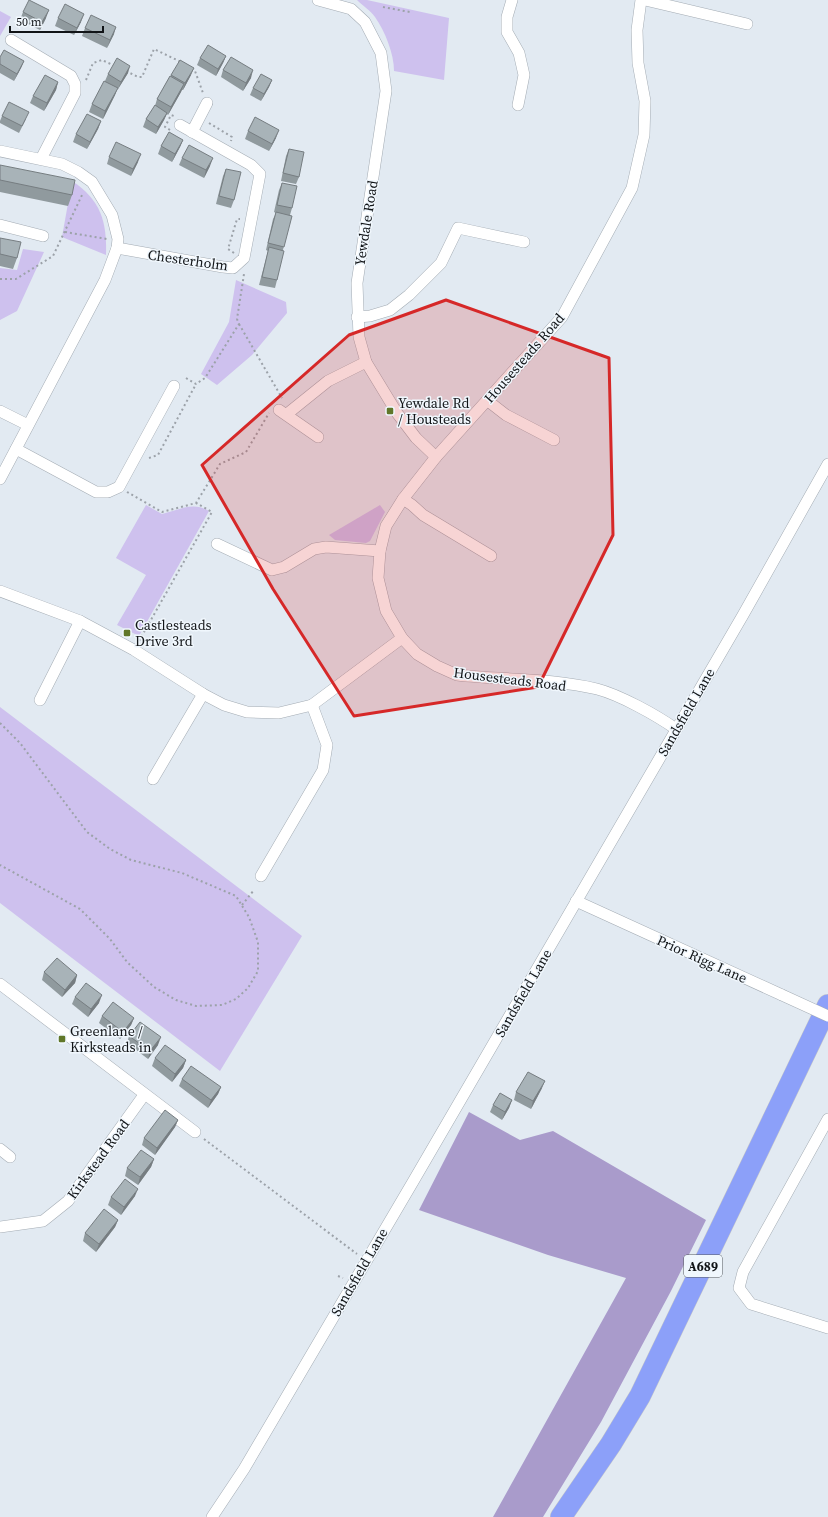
<svg xmlns="http://www.w3.org/2000/svg" width="828" height="1517" font-family="'Source Serif 4',serif">
<style>
.green{fill:#cec1ee}
.forest{fill:#a99bcb}
.lines{fill:none;stroke-linecap:round;stroke-linejoin:round}
.street-casing{stroke:#a4acb4;stroke-width:12}
.highway-casing{stroke:#c6c7c7;stroke-width:22}
.path{stroke:#9ca2a9;stroke-width:2;stroke-dasharray:2 3;stroke-linecap:butt}
.street{stroke:#fff;stroke-width:11}
.highway{stroke:#8ca0f9;stroke-width:21}
.street-bridge-casing{stroke:#a4acb4;stroke-width:12;stroke-linecap:butt}
.street-bridge{stroke:#fff;stroke-width:11}
.wall{fill:#909a9e}
.shaded-wall{fill:#767d81}
.building{fill:#a8b3b8;stroke:#767d81}
.marked{fill:#d62828;fill-opacity:0.2;stroke:#d62828;stroke-width:3;stroke-linejoin:round}
.poi-dot{fill:#607729;stroke:#f0f7fd;stroke-width:1.5}
.labels{text-anchor:middle;stroke-width:3;stroke-linejoin:round;paint-order:stroke}
.shield{fill:#f0f7fd;stroke:#54585c;stroke-width:1}
.shield-label{font-size:13px;font-weight:bold;fill:#111417}
.street-label{font-size:14px;fill:#111417;stroke:#f0f7fd}
.poi-label{font-size:14px;fill:#111417;stroke:#f0f7fd;text-anchor:start}
</style>
<rect width="100%" height="100%" fill="#e2eaf2"/>
<g class="green">
<path d="M357 0H367L449 18 444 80 394 71C394 54 385 31 375 17 371 11 362 5 357 0Z"/>
<polygon points="0,11 11,17 0,36"/>
<path d="M72 181C101 200 107 222 106 255L62 237Z"/>
<polygon points="23,249 44,252 17,311 0,320 0,268 17,270"/>
<polygon points="236,280 286,302 287,313 252,355 217,385 201,374 229,322"/>
<path d="M146 505 162 514C179 510 193 501 209 511L139 636 117 625 146 575 116 558Z"/>
<polygon points="380,505 385,512 370,541 366,543 335,540 329,535"/>
<polygon points="0,707 302,936 220,1071 0,903"/>
</g>
<polygon class="forest" points="469,1112 520,1140 553,1131 706,1220 671,1291 601,1422 543,1517 493,1517 626,1278 548,1255 419,1210"/>
<g class="lines">
<g class="street-casing">
<g id="street">
<polyline points="318,0 351,9 365,22 381,53 386,91 357,283 359,337 366,362 397,413 416,438 436,457"/>
<polyline points="512,0 507,17 507,32 519,53 524,75 518,105"/>
<path d="M641 0 637 30 638 63 645 101 644 135 632 188 562 317 436 457 403 499 386 526 380 551 378 578 386 611 402 638 417 654 437 666 457 675C503 680 551 678 597 689 620 695 656 715 676 729"/>
<polyline points="645,0 747,24"/>
<polyline points="11,40 71,76 75,84 75,93 41,159"/>
<polyline points="192,132 207,103"/>
<polyline points="0,151 62,164 78,172 92,182 112,215 118,239 117,248 105,280 0,479"/>
<polyline points="0,225 43,236"/>
<polyline points="117,248 223,267 233,268 244,258 260,174 251,165 180,125"/>
<polyline points="357,317 370,316 390,310 409,295 441,263 458,228 524,242"/>
<polyline points="488,401 506,415 554,440"/>
<polyline points="279,410 318,437"/>
<polyline points="0,411 28,425"/>
<polyline points="287,414 328,381 366,362"/>
<polyline points="16,449 96,492 108,492 119,487 174,386"/>
<polyline points="403,499 412,505 423,515 491,556"/>
<polyline points="217,544 272,570 284,567 314,549 326,547 380,551"/>
<polyline points="0,591 80,621 134,650 203,694 224,705 247,712 279,713 312,705 402,638"/>
<polyline points="40,700 80,621"/>
<polyline points="153,779 203,694"/>
<polyline points="261,876 323,770 327,745 312,705"/>
<polyline points="576,901 782,995"/>
<polyline points="0,984 195,1132"/>
<polyline points="828,1119 743,1272 739,1288 751,1304 828,1328"/>
<polyline points="0,1149 10,1157"/>
<polyline points="0,1227 43,1221 68,1201 144,1095"/>
<polyline points="212,1517 244,1469 414,1180 743,615 828,464"/>
</g>
</g>
<g class="highway-casing">
<polyline id="highway" points="561,1517 611,1444 640,1396 828,1005"/>
</g>
<g class="path">
<polyline points="383,7 410,12"/>
<polyline points="191,69 195,71 203,93"/>
<polyline points="126,71 138,77 142,77 154,49 181,62"/>
<polyline points="86,80 93,63 102,60 115,66"/>
<polyline points="209,123 232,137 231,141"/>
<polyline points="170,130 165,127 171,115 174,116"/>
<polyline points="65,232 107,239"/>
<polyline points="234,253 228,249 237,219 240,219"/>
<polyline points="0,279 16,279 53,256 83,193"/>
<polyline points="239,324 282,398"/>
<polyline points="186,378 196,384 205,378 239,324 237,319 244,274"/>
<polyline points="149,458 158,455 196,384"/>
<polyline points="127,492 162,512 196,503 220,464 246,452 269,413"/>
<polyline points="139,641 212,512 196,503"/>
<polyline points="0,723 20,743 87,832 110,849 131,860 182,873 236,896 249,917 258,942 258,971 248,988 236,999 222,1005 196,1006 176,1000 154,987 127,962 110,939 80,909 0,865"/>
<polyline points="242,905 254,890"/>
<polyline points="204,1139 357,1254"/>
<polyline points="338,1276 343,1278"/>
</g>
<use href="#street" class="street"/>
<use href="#highway" class="highway"/>
<g class="street-bridge-casing">
<polyline id="street-bridge" points="782,995 828,1016"/>
</g>
<use href="#street-bridge" class="street-bridge"/>
</g>
<g class="wall">
<polygon points="23,12 46,18 40,30 20,20"/>
<polygon points="58,18 81,22 74,35 55,26"/>
<polygon points="85,28 114,34 107,48 82,36"/>
<polygon points="226,56 223,63 216,76 197,65 200,58"/>
<polygon points="0,57 24,61 21,68 14,81 0,73"/>
<polygon points="223,70 251,78 243,91 221,77"/>
<polygon points="128,73 118,89 117,88 115,95 103,119 89,112 92,104 105,81 108,74"/>
<polygon points="171,75 191,75 183,90 182,90 168,115 167,114 164,120 156,134 143,127 146,119 155,106 157,99"/>
<polygon points="272,80 269,87 261,101 250,95 253,88"/>
<polygon points="58,82 56,90 44,111 30,103 33,96"/>
<polygon points="2,116 26,119 19,133 0,123 0,121"/>
<polygon points="101,121 98,129 87,149 73,142 76,134"/>
<polygon points="248,131 276,138 269,151 245,139"/>
<polygon points="183,140 180,147 172,162 158,154 161,146"/>
<polygon points="289,149 299,177 296,184 281,181 286,156"/>
<polygon points="109,157 138,162 131,176 107,164"/>
<polygon points="182,158 210,166 204,178 179,165"/>
<polygon points="0,165 72,195 68,206 0,192"/>
<polygon points="226,169 234,200 231,208 216,204 223,176"/>
<polygon points="282,183 292,208 290,215 277,280 275,288 259,285 268,251 266,250 273,219 276,213 274,212 279,190"/>
<polygon points="0,238 17,258 13,269 0,266"/>
<polygon points="44,972 77,975 75,983 62,997 42,980"/>
<polygon points="75,997 99,1003 88,1017 72,1004"/>
<polygon points="102,1016 134,1018 131,1025 120,1039 99,1023"/>
<polygon points="129,1036 158,1045 148,1059 127,1043"/>
<polygon points="155,1058 186,1060 183,1068 172,1082 152,1066"/>
<polygon points="182,1079 221,1087 218,1094 208,1108 179,1086"/>
<polygon points="542,1088 531,1109 514,1100 516,1092"/>
<polygon points="512,1100 509,1108 502,1120 490,1112 493,1105"/>
<polygon points="178,1120 175,1127 155,1155 142,1145 144,1138"/>
<polygon points="154,1159 151,1167 138,1185 125,1176 127,1168"/>
<polygon points="135,1196 121,1215 108,1205 111,1197"/>
<polygon points="118,1220 115,1227 96,1252 83,1241 85,1233"/>
</g>
<g class="shaded-wall">
<polygon points="49,10 46,18 40,30 42,22"/>
<polygon points="84,14 81,22 74,35 77,28"/>
<polygon points="116,27 114,34 107,48 110,40"/>
<polygon points="226,56 223,63 216,76 218,69"/>
<polygon points="24,61 21,68 14,81 17,74"/>
<polygon points="130,66 128,73 118,89 121,82"/>
<polygon points="194,68 191,75 183,90 185,83"/>
<polygon points="253,70 251,78 243,91 246,83"/>
<polygon points="272,80 269,87 261,101 264,94"/>
<polygon points="58,82 56,90 44,111 47,103"/>
<polygon points="184,84 181,92 168,115 171,107"/>
<polygon points="118,88 115,95 103,119 105,111"/>
<polygon points="167,113 164,120 156,134 158,127"/>
<polygon points="101,121 98,129 87,149 90,142"/>
<polygon points="279,130 276,138 269,151 272,144"/>
<polygon points="183,140 180,147 172,162 175,154"/>
<polygon points="141,154 138,162 131,176 133,169"/>
<polygon points="213,158 210,166 204,178 206,170"/>
<polygon points="77,975 75,983 62,997 65,990"/>
<polygon points="102,995 99,1003 88,1017 91,1009"/>
<polygon points="134,1018 131,1025 120,1039 123,1032"/>
<polygon points="161,1037 158,1045 148,1059 150,1051"/>
<polygon points="186,1060 183,1068 172,1082 175,1074"/>
<polygon points="545,1081 542,1088 531,1109 533,1101"/>
<polygon points="221,1087 218,1094 208,1108 211,1100"/>
<polygon points="512,1100 509,1108 502,1120 505,1112"/>
<polygon points="178,1120 175,1127 155,1155 157,1148"/>
<polygon points="154,1159 151,1167 138,1185 140,1177"/>
<polygon points="138,1189 135,1196 121,1215 124,1207"/>
<polygon points="118,1220 115,1227 96,1252 99,1244"/>
</g>
<g class="building">
<polygon points="29,0 49,10 42,22 23,12"/>
<polygon points="65,4 84,14 77,28 58,18"/>
<polygon points="91,15 116,27 110,40 85,28"/>
<polygon points="208,45 226,56 218,69 200,58"/>
<polygon points="4,50 24,61 17,74 0,64 0,57"/>
<polygon points="231,57 253,70 246,83 223,70"/>
<polygon points="117,58 130,66 121,82 108,74"/>
<polygon points="180,60 194,68 185,83 171,75"/>
<polygon points="261,74 272,80 264,94 253,88"/>
<polygon points="45,75 58,82 47,103 33,96"/>
<polygon points="170,76 184,84 171,107 157,99"/>
<polygon points="104,81 118,88 105,111 92,104"/>
<polygon points="9,102 29,112 22,126 2,116"/>
<polygon points="155,105 167,113 158,127 146,119"/>
<polygon points="87,114 101,121 90,142 76,134"/>
<polygon points="255,117 279,130 272,144 248,131"/>
<polygon points="169,132 183,140 175,154 161,146"/>
<polygon points="116,142 141,154 133,169 109,157"/>
<polygon points="189,145 213,158 206,170 182,158"/>
<polygon points="289,149 304,152 299,177 283,173"/>
<polygon points="0,165 75,180 72,195 0,180"/>
<polygon points="226,169 241,172 234,200 219,196"/>
<polygon points="282,183 297,186 292,208 277,205"/>
<polygon points="276,212 292,216 284,247 268,243"/>
<polygon points="0,238 21,242 17,258 0,254"/>
<polygon points="269,247 284,251 277,280 262,277"/>
<polygon points="57,958 77,975 65,990 44,972"/>
<polygon points="86,983 102,995 91,1009 75,997"/>
<polygon points="113,1002 134,1018 123,1032 102,1016"/>
<polygon points="140,1022 161,1037 150,1051 129,1036"/>
<polygon points="165,1045 186,1060 175,1074 155,1058"/>
<polygon points="191,1066 221,1087 211,1100 182,1079"/>
<polygon points="528,1072 545,1081 533,1101 516,1092"/>
<polygon points="500,1093 512,1100 505,1112 493,1105"/>
<polygon points="165,1110 178,1120 157,1148 144,1138"/>
<polygon points="141,1150 154,1159 140,1177 127,1168"/>
<polygon points="125,1179 138,1189 124,1207 111,1197"/>
<polygon points="104,1209 118,1220 99,1244 85,1233"/>
</g>
<path class="marked" d="M446 300 609 358 613 535 538 687 354 716 273 589 202 465 349 335Z"/>
<g class="poi-dot">
<rect x="386" y="407" width="8" height="8" rx="2"/>
<rect x="123" y="629" width="8" height="8" rx="2"/>
<rect x="58" y="1035" width="8" height="8" rx="2"/>
</g>
<g class="labels">
<rect class="shield" x="684" y="1255" width="38" height="22" rx="3"/>
<g class="shield-label">
<text x="703" y="1271">A689</text>
</g>
<g class="street-label">
<text transform="translate(366 223) rotate(-81)" y="5">Yewdale Road</text>
<text transform="translate(188 260) rotate(8)" y="5">Chesterholm</text>
<text transform="translate(524 358) rotate(-49)" y="5">Housesteads Road</text>
<text transform="translate(510 679) rotate(7)" y="5">Housesteads Road</text>
<text transform="translate(686 712) rotate(-60)" y="5">Sandsfield Lane</text>
<text transform="translate(702 959) rotate(24)" y="5">Prior Rigg Lane</text>
<text transform="translate(523 993) rotate(-60)" y="5">Sandsfield Lane</text>
<text transform="translate(98 1159) rotate(-54)" y="5">Kirkstead Road</text>
<text transform="translate(359 1272) rotate(-60)" y="5">Sandsfield Lane</text>
</g>
<g class="poi-label">
<text x="398" y="408">Yewdale Rd<tspan x="398" dy="16">/ Housteads</tspan></text>
<text x="135" y="630">Castlesteads<tspan x="135" dy="16">Drive 3rd</tspan></text>
<text x="70" y="1036">Greenlane /<tspan x="70" dy="16">Kirksteads in</tspan></text>
</g>
</g>
<path d="M10 26v6h93v-6" fill="none" stroke="#111417" stroke-width="2"/>
<text x="16" y="26" font-size="12" fill="#111417" stroke="#f0f7fd" stroke-width="3" paint-order="stroke">50 m</text>
</svg>
